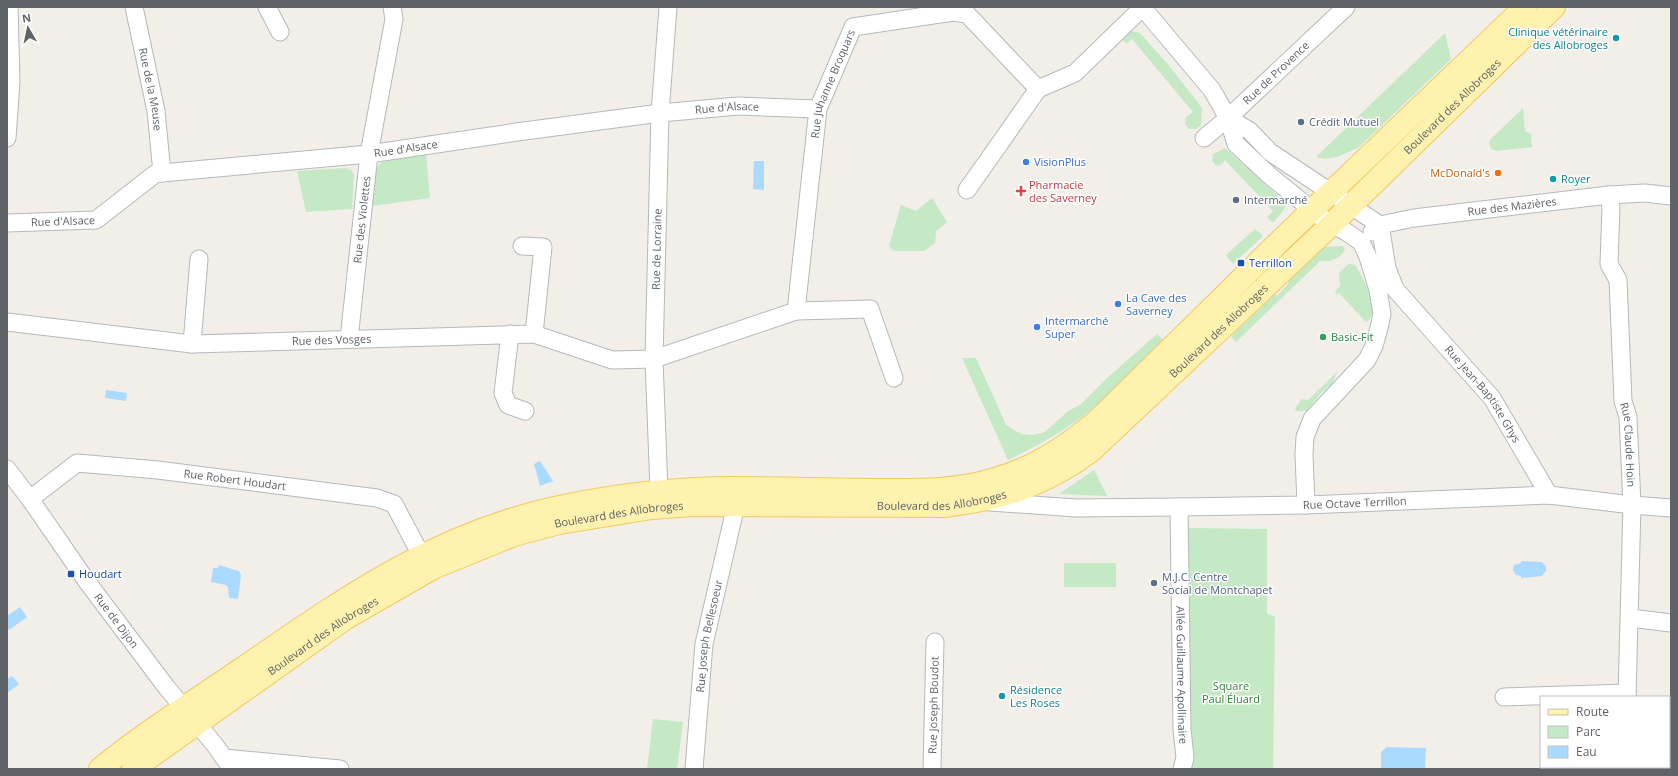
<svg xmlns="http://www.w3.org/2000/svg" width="1678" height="776" font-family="'Open Sans',sans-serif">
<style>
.green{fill:#c5e8c5}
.water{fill:#aadaff}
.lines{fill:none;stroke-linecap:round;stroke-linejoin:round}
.minor-casing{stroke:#b5b8bc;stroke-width:19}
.major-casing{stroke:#f2c960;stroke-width:24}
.minor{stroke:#fff;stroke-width:17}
.major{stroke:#fff2af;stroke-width:22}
.culture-dot{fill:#0f9aa8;stroke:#fff;stroke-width:1.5}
.service-dot{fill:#5c6f8a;stroke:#fff;stroke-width:1.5}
.shop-dot{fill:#3f7fe0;stroke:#fff;stroke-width:1.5}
.food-dot{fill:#e8710a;stroke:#fff;stroke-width:1.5}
.health-dot{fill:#e0444e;stroke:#fff;stroke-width:1.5}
.transit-dot{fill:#1a4fb4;stroke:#fff;stroke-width:1.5}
.leisure-dot{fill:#2e9e5b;stroke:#fff;stroke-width:1.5}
.labels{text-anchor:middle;stroke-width:3;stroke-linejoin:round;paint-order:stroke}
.culture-label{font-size:11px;fill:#0d838f;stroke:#fff;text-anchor:start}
.street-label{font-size:11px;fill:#5f6368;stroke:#fff}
.service-label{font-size:11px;fill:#4e5e75;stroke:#fff;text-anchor:start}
.shop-label{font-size:11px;fill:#366cbe;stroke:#fff;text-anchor:start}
.food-label{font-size:11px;fill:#c56008;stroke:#fff;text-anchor:end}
.health-label{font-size:11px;fill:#be3a42;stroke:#fff;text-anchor:start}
.transit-label{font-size:11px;fill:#164399;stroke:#fff;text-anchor:start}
.leisure-label{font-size:11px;fill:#27864d;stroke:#fff;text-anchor:start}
.park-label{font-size:11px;fill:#348238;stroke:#fff}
</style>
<rect width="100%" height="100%" fill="#f1efe8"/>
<g class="green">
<polygon points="1131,31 1140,33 1171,68 1202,108 1201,125 1196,129 1189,129 1185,124 1186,117 1193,112 1132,39 1126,44 1123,40"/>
<polygon points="1445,33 1451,59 1358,148 1337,157 1325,159 1316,157"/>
<polygon points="1523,108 1525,131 1531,134 1532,147 1496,151 1491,149 1489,142 1492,138"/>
<polygon points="1225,148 1277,195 1285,203 1285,208 1273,223 1267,217 1273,211 1225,160 1221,165 1217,166 1212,161 1213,154"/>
<path d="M426 154 430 198 372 206C373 192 371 171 382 162Z"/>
<polygon points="345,168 351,170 354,175 352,209 306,212 297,171"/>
<polygon points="932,198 947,222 936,231 935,243 924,251 894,251 889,246 901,205 916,211"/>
<polygon points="1255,229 1263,236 1233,264 1226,255"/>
<path d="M1343 246 1345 250C1339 259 1331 262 1320 261L1236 342 1231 336 1275 294 1277 296 1289 283 1287 281 1324 247Z"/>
<path d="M1349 264 1355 265C1362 275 1374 299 1373 312 1373 316 1369 320 1366 322L1339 293 1337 295 1335 291 1340 286 1339 273Z"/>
<path d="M1157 334 1163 339C1140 363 1118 388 1092 409 1067 429 1038 446 1008 460L962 358H976L1006 425 1021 434 1032 435 1045 432 1068 411 1080 405 1107 378Z"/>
<polygon points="1338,371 1335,377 1333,383 1320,394 1307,411 1296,411 1295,408 1302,399 1308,400"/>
<polygon points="1094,470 1107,496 1059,494"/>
<polygon points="1188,528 1267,529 1267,613 1266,613 1275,617 1273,769 1188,769"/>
<rect x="1064" y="563" width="52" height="24"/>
<polygon points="653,719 683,722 677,769 647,769"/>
</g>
<g class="water">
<polygon points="754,161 764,161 764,190 753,189"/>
<polygon points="106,390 127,393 126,401 105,398"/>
<polygon points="540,461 553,481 540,486 534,464"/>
<polygon points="1521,561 1542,562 1546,567 1546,571 1542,576 1521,578 1521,576 1516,575 1513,570 1514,565 1521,563"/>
<polygon points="219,565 239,571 241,575 238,599 229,598 228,587 226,585 211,582 213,568 218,568"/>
<polygon points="20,607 27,617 9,630 7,626 7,616"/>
<polygon points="12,676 19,684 7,693 7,679"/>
<polygon points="1387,747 1426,748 1425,769 1381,769 1381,752"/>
</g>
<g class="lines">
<g class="minor-casing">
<g id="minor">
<path id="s1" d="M134 7 156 111 162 173"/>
<polyline points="267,7 280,32"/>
<polyline points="1142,7 1212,90 1228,118 1236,144 1269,175 1312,210 1331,225 1345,231 1361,242 1368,257 1378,290 1382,314 1379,328 1374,346 1367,360 1312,419 1305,437 1304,454 1306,505"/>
<path id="s2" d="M1228 118 1250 131 1270 152 1380 225 1387 268 1395 289 1492 398 1549 495"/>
<polyline points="7,138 11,82 9,7"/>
<path id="s3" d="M1204 138 1228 118 1346 7"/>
<polyline points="967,190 1038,89 1075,73 1143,7"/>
<path id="s4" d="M1609 195 1611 208 1609 264 1618 280 1623 401 1628 417 1632 505 1627 697"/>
<path id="s5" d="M7 223 96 220 155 174 162 173 369 154 517 132 660 113 738 106 818 109"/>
<path id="s6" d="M1372 232 1380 225 1414 218 1609 195 1645 193 1671 196"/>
<polyline points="522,246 543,247 534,334"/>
<polyline points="796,311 870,309 894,378"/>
<path id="s7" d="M7 322 192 344 534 334 612 360 654 359 796 311 818 109 853 27 953 12 967 14 1038 89"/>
<polyline points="510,334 503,393 508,405 525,411"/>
<path id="s8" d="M349 339 369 154 394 19 392 7"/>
<polyline points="192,344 199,259"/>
<path id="s9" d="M7 469 30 499 88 583 167 688 214 744 232 769"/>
<path id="s10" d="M659 491 654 359 660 113 668 7"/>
<path id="s11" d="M30 499 77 463 158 470 377 498 394 504 421 555"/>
<path id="s12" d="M990 502 1076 508 1179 507 1306 505 1549 495 1632 505 1671 508"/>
<path id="s13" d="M1179 507 1182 729 1185 758 1182 769"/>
<polyline points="1630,618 1671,623"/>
<polyline points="1504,697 1627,693"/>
<polyline points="224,758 340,769"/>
<path id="s14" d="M694 769 704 644 736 505"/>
<path id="s15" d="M932 769 935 642"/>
<polyline points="1626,769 1626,767"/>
</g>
</g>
<g class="major-casing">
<g id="major">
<path d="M100 769C145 732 195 701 243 668 345 598 436 533 559 507 616 495 674 488 733 488 779 488 825 489 870 490 913 490 954 492 995 479 1035 468 1068 446 1099 419L1281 240 1525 7"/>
<path id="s16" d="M133 769 346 618 433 568 514 535 559 523 652 508 691 505 945 506C1001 499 1046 485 1091 451L1331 225 1554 7"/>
</g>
</g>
<use href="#minor" class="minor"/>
<use href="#major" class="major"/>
</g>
<g class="culture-dot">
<circle cx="1616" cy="38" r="4"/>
<circle cx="1553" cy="179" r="4"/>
<circle cx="1002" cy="696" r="4"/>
</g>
<g class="service-dot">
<circle cx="1301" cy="122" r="4"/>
<circle cx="1236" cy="200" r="4"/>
<circle cx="1154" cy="583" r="4"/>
</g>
<g class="shop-dot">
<circle cx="1026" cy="162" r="4"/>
<circle cx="1118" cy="304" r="4"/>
<circle cx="1037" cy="327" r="4"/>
</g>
<circle class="food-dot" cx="1498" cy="173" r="4"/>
<path class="health-dot" d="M1019 185h4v4h4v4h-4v4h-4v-4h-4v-4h4z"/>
<g class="transit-dot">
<rect x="1237" y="259" width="8" height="8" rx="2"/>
<rect x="67" y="570" width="8" height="8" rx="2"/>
</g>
<circle class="leisure-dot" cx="1323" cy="337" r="4"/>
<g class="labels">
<g class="culture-label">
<text x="1608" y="36" text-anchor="end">Clinique vétérinaire<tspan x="1608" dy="13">des Allobroges</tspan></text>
<text x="1561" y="183">Royer</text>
<text x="1010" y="694">Résidence<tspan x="1010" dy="13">Les Roses</tspan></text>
</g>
<g class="street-label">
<text dy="4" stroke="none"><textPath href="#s3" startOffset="97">Rue de Provence</textPath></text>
<text dy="4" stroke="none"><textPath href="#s7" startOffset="1034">Rue Juhanne Broquars</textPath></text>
<text dy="4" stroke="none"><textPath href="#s1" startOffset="84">Rue de la Meuse</textPath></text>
<text dy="4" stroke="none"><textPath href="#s16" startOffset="1540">Boulevard des Allobroges</textPath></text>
<text dy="4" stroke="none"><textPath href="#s5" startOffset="740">Rue d'Alsace</textPath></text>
<text dy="4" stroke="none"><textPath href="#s5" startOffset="416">Rue d'Alsace</textPath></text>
<text dy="4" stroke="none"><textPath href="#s6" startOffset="144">Rue des Mazières</textPath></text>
<text dy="4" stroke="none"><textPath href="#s5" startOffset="56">Rue d'Alsace</textPath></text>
<text dy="4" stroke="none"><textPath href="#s8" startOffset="120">Rue des Violettes</textPath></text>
<text dy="4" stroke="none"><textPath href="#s10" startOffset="242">Rue de Lorraine</textPath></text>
<text dy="4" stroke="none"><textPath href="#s16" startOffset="1216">Boulevard des Allobroges</textPath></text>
<text dy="4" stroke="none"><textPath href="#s7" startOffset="326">Rue des Vosges</textPath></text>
<text dy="4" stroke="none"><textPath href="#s2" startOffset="390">Rue Jean-Baptiste Ghys</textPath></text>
<text dy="4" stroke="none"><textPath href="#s4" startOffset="253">Rue Claude Hoin</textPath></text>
<text dy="4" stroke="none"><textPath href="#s11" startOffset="218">Rue Robert Houdart</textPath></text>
<text dy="4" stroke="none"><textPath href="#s16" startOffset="880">Boulevard des Allobroges</textPath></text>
<text dy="4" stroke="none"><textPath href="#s12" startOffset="365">Rue Octave Terrillon</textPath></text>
<text dy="4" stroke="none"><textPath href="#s16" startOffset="556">Boulevard des Allobroges</textPath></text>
<text dy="4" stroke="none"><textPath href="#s9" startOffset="187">Rue de Dijon</textPath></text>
<text dy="4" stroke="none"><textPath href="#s16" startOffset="232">Boulevard des Allobroges</textPath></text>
<text dy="4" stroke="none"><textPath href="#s14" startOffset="134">Rue Joseph Bellesoeur</textPath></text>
<text dy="4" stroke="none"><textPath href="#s13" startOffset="168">Allée Guillaume Apollinaire</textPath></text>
<text dy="4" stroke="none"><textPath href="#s15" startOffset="64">Rue Joseph Boudot</textPath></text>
</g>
<g class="service-label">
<text x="1309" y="126">Crédit Mutuel</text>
<text x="1244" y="204">Intermarché</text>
<text x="1162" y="581">M.J.C. Centre<tspan x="1162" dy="13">Social de Montchapet</tspan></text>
</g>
<g class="shop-label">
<text x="1034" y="166">VisionPlus</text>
<text x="1126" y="302">La Cave des<tspan x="1126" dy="13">Saverney</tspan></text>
<text x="1045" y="325">Intermarché<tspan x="1045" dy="13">Super</tspan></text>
</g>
<g class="food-label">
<text x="1490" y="177">McDonald's</text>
</g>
<g class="health-label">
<text x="1029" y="189">Pharmacie<tspan x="1029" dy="13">des Saverney</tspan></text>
</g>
<g class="transit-label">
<text x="1249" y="267">Terrillon</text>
<text x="79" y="578">Houdart</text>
</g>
<g class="leisure-label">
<text x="1331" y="341">Basic-Fit</text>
</g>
<g class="park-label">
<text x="1231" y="690">Square<tspan x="1231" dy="13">Paul Éluard</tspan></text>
</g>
</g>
<rect width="1678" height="776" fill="none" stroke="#5f6368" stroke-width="16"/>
<rect x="1540" y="696" width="130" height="72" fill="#ffffff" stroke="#bfc1c3"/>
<rect x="1548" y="709" width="20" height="6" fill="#fff2af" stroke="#bfc1c3"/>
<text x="1576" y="716" font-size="12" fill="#5f6368">Route</text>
<rect x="1548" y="726" width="20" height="12" fill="#c5e8c5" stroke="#bfc1c3"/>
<text x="1576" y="736" font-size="12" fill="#5f6368">Parc</text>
<rect x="1548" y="746" width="20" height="12" fill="#aadaff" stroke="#bfc1c3"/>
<text x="1576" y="756" font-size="12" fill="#5f6368">Eau</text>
<g transform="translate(28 28) rotate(351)" stroke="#ffffff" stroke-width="3" paint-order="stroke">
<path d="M0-3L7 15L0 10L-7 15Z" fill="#5f6368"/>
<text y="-6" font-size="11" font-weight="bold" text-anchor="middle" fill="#5f6368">N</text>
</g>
</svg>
